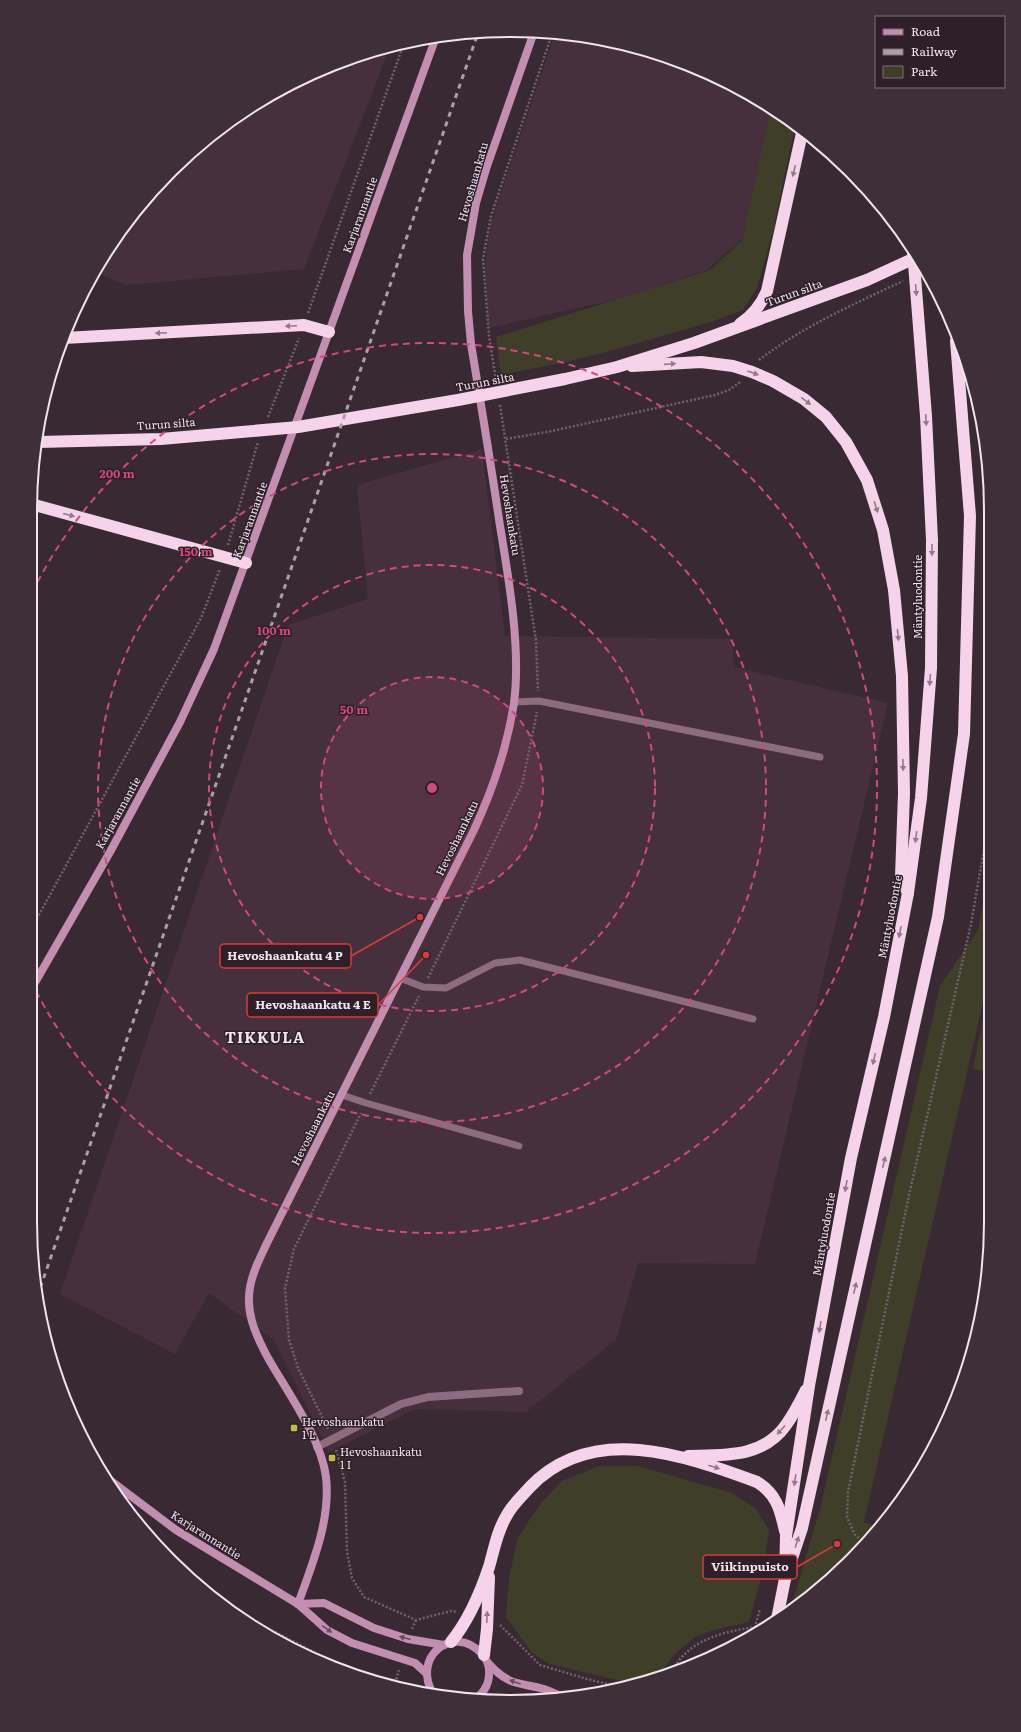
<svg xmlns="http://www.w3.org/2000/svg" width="1021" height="1732" font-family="Literata,serif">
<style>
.built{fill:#46303e}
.green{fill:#3e3e29}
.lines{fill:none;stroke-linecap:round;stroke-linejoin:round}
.path{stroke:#70636c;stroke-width:2.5;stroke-dasharray:2 2;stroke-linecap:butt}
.lane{stroke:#8d6c82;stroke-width:7}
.street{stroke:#8d6c82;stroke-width:8}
.secondary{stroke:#c38fb1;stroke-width:8}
.highway{stroke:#f5d4e9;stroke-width:12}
.rail{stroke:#ac9fa7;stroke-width:3;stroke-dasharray:5 5;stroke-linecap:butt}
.oneway{fill:#927a89}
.oneway2{fill:#6a4c5f}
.ring{fill:none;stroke:#ce4b7f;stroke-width:2;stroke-dasharray:7 5}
.poi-dot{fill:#c3bd3f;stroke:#2e1f29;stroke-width:1.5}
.labels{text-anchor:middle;stroke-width:3;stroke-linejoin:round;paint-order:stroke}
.street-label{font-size:11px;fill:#f0e5ec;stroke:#2e1f29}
.poi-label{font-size:11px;fill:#f0e5ec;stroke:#2e1f29;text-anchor:start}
.district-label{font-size:15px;font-weight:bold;letter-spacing:1px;fill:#f0e5ec;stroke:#2e1f29}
.rim{fill:none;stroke:#f0e5ec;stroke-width:2}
.centre{fill:#ce4b7f;stroke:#2e1f29;stroke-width:2}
.ring-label{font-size:12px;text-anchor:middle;font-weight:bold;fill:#ce4b7f;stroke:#2e1f29;stroke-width:3;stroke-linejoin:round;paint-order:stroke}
.leader{fill:none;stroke:#d93b3c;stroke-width:1.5}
.callout-dot{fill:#d93b3c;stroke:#2e1f29;stroke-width:1.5}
.callout{fill:#2e1f29;stroke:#d93b3c;stroke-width:1.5}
.callout-label{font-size:12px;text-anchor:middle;font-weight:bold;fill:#f0e5ec}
</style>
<rect width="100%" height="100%" fill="#382933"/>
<g class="built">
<polygon points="555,34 604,39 695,67 775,110 742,239 707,270 619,299 488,328 485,266 491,222"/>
<polygon points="390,47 304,269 127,285 96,273 111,243 171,171 244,111 327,66"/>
<polygon points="482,449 505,636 733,639 733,667 888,703 755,1264 638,1263 616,1340 526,1412 415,1409 329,1452 274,1340 209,1293 175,1354 60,1294 288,625 368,599 357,485"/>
</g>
<g class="green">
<polygon points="771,108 778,111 795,126 773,231 757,288 743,310 714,321 614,350 566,362 501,375 496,337 710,270 742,240"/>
<path d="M990 864V972L864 1522 879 1527C853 1558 825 1589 790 1611L820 1509 940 986 978 930Z"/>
<polygon points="990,981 990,1073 973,1069"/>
<polygon points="599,1466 638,1466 732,1493 756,1509 769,1530 763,1572 749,1622 714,1630 695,1637 675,1654 656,1679 633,1684 550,1664 532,1653 506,1617 509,1578 518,1537 541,1503 562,1481"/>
</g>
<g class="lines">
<g class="path">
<polyline points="308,313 404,43"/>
<path d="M759 360C802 327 854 304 903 281"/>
<polyline points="496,380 489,336 483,259 491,216 552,34"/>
<polyline points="500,405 536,641 538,691"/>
<polyline points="268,417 299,338"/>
<polyline points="506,439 552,431 715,395 729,390 740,382"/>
<polyline points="228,545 258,442"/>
<polyline points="33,926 201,618 220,569"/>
<polyline points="428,978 522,785 537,712"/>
<polyline points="370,1094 419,996"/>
<polyline points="328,1429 298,1368 289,1340 285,1288 294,1249 361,1113"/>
<polyline points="336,1450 345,1482 347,1552 352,1578 364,1597 416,1620 451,1611 457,1612"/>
<polyline points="865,1543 855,1535 847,1517 848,1492 909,1195 971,924 990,815"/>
<polyline points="225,1606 314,1652 380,1683"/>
<polyline points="500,1625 540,1665 587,1679 620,1687"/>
<polyline points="412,1629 416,1620"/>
<path d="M667 1676C673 1669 678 1660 685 1654 703 1636 730 1631 755 1627L760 1609"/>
<polyline points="394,1687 399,1670"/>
</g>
<g class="lane">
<polyline points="514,702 539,701 820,757"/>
<polyline points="400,978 423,987 446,988 495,963 520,960 753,1019"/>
<polyline points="342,1095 366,1103 519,1146"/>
</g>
<polyline class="street" points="317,1447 401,1404 428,1397 519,1391"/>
<g class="secondary">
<polyline points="33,986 110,852 180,722 214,649 436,37"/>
<polyline points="107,1478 176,1530 298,1604 327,1630 352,1643 415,1663 426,1673"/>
<path d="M298 1604C312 1565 331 1520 326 1477 321 1438 288 1393 268 1358 258 1339 248 1319 249 1298 249 1279 259 1260 267 1243L474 830C493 789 507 748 514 703 521 649 509 580 500 526 491 465 481 404 471 344L468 311 467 255 476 203 486 169 534 32"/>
<polyline points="298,1604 324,1603 374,1628 408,1639 444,1645"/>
<path d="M488 1663C509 1686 517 1682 544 1689 551 1691 558 1695 565 1698"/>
<path d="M434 1695C410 1658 453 1623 481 1653 486 1658 488 1662 489 1669 490 1682 486 1690 476 1699"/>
<polyline points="488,1700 520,1701"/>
</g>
<g class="highway">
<path d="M740 324C753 315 761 305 767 291L802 133"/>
<polyline points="64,338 304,325 329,332"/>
<polyline points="632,366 701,362 733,366 752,372 773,381 804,399 826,417 846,442 867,480 883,530 894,590 902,676 904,793 901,877 908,893"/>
<polyline points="38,442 161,439 298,427 458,400 565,379 617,367 694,343 867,280 917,257"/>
<polyline points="31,504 246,563"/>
<path d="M688 1456C724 1455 763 1458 786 1425 794 1414 800 1402 806 1390"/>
<polyline points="785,1579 786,1536 809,1386 851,1158 884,1017 908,893 921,798 931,668 932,540 926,416 913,251"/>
<polyline points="777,1619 785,1579 802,1528 938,917 964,734 970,516 956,341"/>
<path d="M451 1642C469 1620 480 1594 489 1567 494 1550 497 1531 507 1515 512 1505 522 1496 530 1487 592 1422 684 1455 757 1482 776 1494 780 1508 785 1531"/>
<polyline points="484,1655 487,1629 489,1577"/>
</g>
<polyline class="rail" points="37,1297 478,33"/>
</g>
<defs><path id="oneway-solid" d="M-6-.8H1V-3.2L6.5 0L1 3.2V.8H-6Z"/></defs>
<g class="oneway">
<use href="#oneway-solid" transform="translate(794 171) rotate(103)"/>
<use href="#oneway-solid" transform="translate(916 290) rotate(85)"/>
<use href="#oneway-solid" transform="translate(291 326) rotate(177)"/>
<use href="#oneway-solid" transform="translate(161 333) rotate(177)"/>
<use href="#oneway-solid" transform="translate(670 364) rotate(-4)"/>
<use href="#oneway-solid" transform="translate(753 373) rotate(20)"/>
<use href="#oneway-solid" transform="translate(806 401) rotate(37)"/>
<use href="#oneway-solid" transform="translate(926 420) rotate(87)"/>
<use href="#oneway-solid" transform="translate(876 507) rotate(73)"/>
<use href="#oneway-solid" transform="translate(69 515) rotate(15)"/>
<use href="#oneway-solid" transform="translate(932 550) rotate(90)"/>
<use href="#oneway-solid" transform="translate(898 635) rotate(84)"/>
<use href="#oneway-solid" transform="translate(930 680) rotate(94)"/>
<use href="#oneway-solid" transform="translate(903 765) rotate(89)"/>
<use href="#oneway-solid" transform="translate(916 837) rotate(97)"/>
<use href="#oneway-solid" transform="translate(900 932) rotate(101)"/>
<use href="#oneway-solid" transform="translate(874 1059) rotate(103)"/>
<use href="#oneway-solid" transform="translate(884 1162) rotate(-77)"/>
<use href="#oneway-solid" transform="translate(846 1186) rotate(100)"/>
<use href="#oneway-solid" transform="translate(855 1288) rotate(-77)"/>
<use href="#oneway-solid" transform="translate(820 1327) rotate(100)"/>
<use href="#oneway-solid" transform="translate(827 1415) rotate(-77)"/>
<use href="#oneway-solid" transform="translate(781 1430) rotate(133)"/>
<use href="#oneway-solid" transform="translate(714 1467) rotate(17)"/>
<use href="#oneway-solid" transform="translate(795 1480) rotate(99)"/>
<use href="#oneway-solid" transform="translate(797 1542) rotate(-72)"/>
<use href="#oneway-solid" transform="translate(487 1617) rotate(-88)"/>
</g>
<g class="oneway2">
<use href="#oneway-solid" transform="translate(327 1629) rotate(35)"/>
<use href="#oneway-solid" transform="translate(405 1638) rotate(-165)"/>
<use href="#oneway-solid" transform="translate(515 1682) rotate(-160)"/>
</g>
<circle cx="432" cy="788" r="111" fill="#ce4b7f" fill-opacity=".12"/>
<g class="ring">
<circle cx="432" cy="788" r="111"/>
<circle cx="432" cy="788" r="223"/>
<circle cx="432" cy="788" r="334"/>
<path d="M32 593A445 445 0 1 1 34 987"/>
</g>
<g class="poi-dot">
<rect x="290" y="1424" width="8" height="8" rx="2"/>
<rect x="328" y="1454" width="8" height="8" rx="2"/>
</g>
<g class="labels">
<g class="street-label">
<text transform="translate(473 182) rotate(-74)" y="4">Hevoshaankatu</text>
<text transform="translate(360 215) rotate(-70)" y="4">Karjarannantie</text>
<text transform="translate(794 293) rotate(-20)" y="4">Turun silta</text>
<text transform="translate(485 382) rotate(-11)" y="4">Turun silta</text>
<text transform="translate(166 424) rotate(-4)" y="4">Turun silta</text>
<text transform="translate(510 515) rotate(81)" y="4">Hevoshaankatu</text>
<text transform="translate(250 520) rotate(-70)" y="4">Karjarannantie</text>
<text transform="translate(918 597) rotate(-90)" y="4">Mäntyluodontie</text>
<text transform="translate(118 813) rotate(-61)" y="4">Karjarannantie</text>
<text transform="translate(457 838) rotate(-64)" y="4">Hevoshaankatu</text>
<text transform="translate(890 917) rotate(-79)" y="4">Mäntyluodontie</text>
<text transform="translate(313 1128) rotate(-63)" y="4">Hevoshaankatu</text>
<text transform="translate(824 1234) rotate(-80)" y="4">Mäntyluodontie</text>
<text transform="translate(206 1535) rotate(32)" y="4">Karjarannantie</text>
</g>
<g class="poi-label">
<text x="302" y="1426">Hevoshaankatu<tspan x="302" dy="13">1 L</tspan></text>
<text x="340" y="1456">Hevoshaankatu<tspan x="340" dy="13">1 I</tspan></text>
</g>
<g class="district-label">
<text x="265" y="1043">TIKKULA</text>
</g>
</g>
<path d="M0 0H1021V1732H0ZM510 37H511A473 473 0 0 1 984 510V1222A473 473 0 0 1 511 1695H510A473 473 0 0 1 37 1222V510A473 473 0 0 1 510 37Z" fill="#3e2f39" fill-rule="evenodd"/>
<path class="rim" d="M510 37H511A473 473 0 0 1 984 510V1222A473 473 0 0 1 511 1695H510A473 473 0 0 1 37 1222V510A473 473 0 0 1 510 37Z"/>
<circle cx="432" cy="788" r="6" class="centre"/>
<g class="ring-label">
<text x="117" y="478">200 m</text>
<text x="196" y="556">150 m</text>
<text x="274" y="635">100 m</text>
<text x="354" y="714">50 m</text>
</g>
<path class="leader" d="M420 917L351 956M426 955L378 1005M837 1544L797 1567"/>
<g class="callout-dot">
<circle cx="420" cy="917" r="4"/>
<circle cx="426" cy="955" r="4"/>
<circle cx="837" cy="1544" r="4"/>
</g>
<g class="callout">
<rect x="220" y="944" width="131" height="24" rx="4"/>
<rect x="247" y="993" width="131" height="24" rx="4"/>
<rect x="703" y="1555" width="94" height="24" rx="4"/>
</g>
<g class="callout-label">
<text x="285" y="960">Hevoshaankatu 4 P</text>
<text x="313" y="1009">Hevoshaankatu 4 E</text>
<text x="750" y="1571">Viikinpuisto</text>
</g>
<rect x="875" y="16" width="130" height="72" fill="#2e1f29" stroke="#7c6e77"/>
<rect x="883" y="29" width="20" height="6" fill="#c38fb1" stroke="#7c6e77"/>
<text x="911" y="36" font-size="12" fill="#f0e5ec">Road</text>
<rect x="883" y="49" width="20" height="6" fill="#ac9fa7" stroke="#7c6e77"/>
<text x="911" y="56" font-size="12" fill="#f0e5ec">Railway</text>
<rect x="883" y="66" width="20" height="12" fill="#3e3e29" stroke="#7c6e77"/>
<text x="911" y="76" font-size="12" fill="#f0e5ec">Park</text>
</svg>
